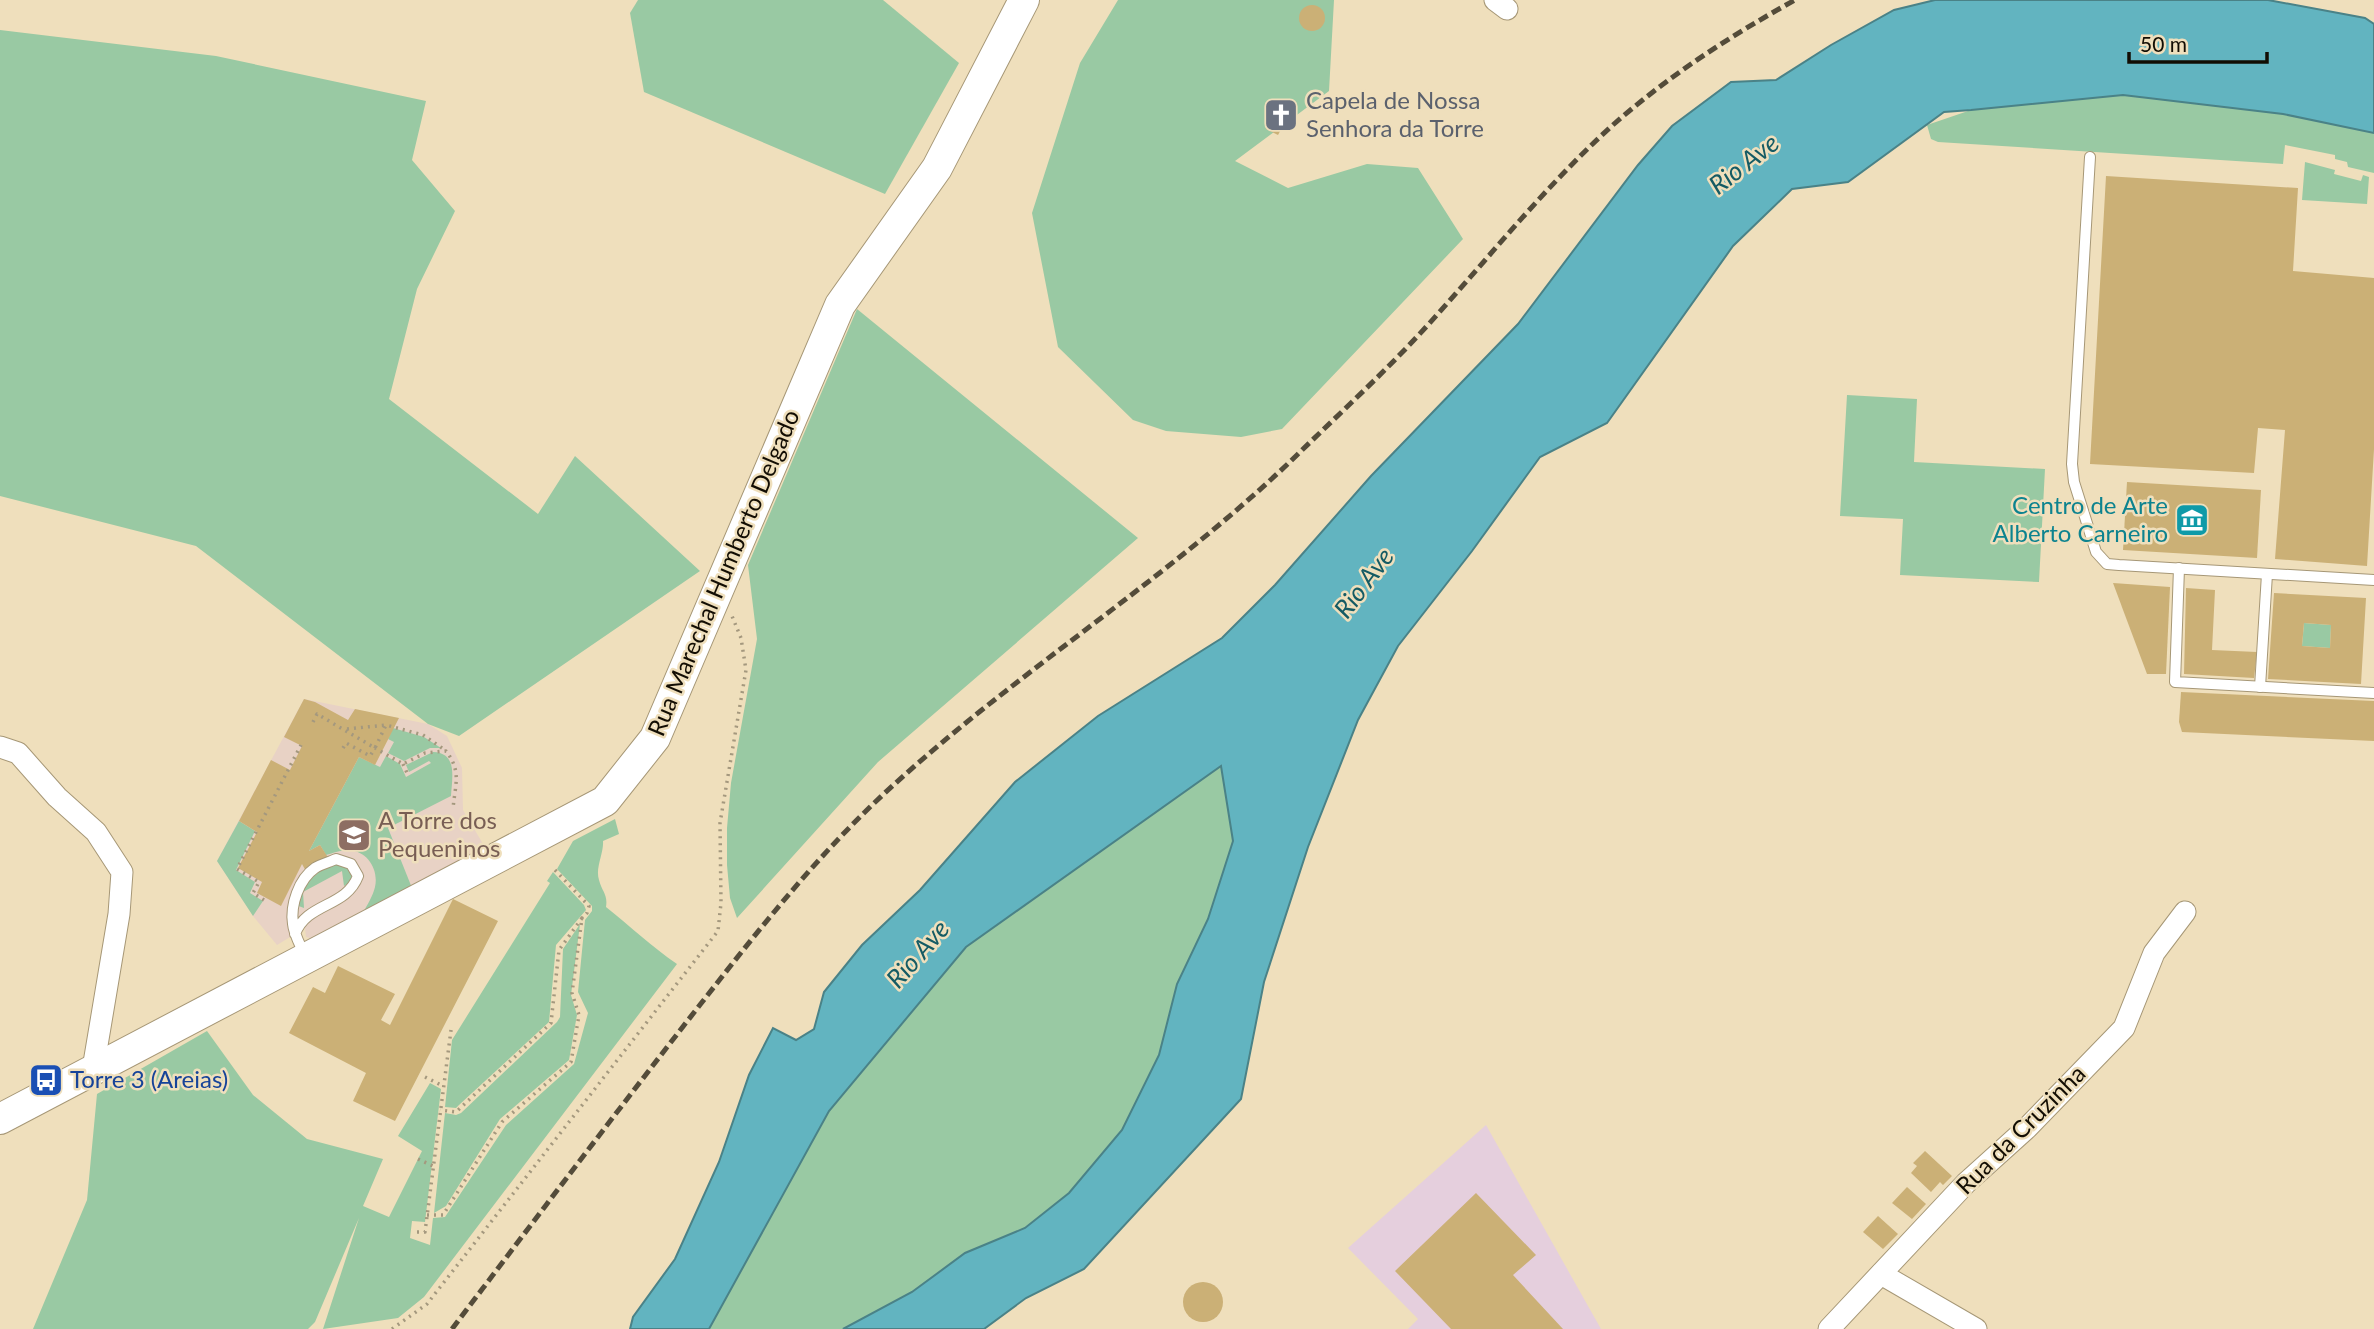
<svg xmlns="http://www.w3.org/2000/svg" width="2374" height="1329" font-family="Lato,sans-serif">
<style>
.industrial{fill:#e5cfdd}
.education{fill:#e8d2c5}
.green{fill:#99c9a3}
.water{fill:#62b4c0;stroke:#4a8287;stroke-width:2}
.building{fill:#cbb076;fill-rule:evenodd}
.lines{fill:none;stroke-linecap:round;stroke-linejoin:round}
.lane-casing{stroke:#a69776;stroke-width:12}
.street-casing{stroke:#a69776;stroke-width:23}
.secondary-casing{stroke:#a69776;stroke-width:32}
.path{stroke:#a4987e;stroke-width:3.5;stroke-dasharray:2 5;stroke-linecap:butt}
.lane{stroke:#fff;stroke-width:10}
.street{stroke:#fff;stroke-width:21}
.secondary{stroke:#fff;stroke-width:30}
.rail{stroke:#544c3a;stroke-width:5;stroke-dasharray:10 5;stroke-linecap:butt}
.labels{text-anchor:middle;stroke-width:5;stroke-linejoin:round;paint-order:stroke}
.worship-label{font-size:24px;fill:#5b616d;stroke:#efdfbc;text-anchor:start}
.culture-label{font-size:24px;fill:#0d838f;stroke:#efdfbc;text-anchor:end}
.street-label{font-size:24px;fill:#120d03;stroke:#efdfbc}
.education-label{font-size:24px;fill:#785e54;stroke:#efdfbc;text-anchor:start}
.transit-label{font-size:24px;fill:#164399;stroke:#efdfbc;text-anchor:start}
.water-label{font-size:26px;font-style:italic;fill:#155b64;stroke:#efdfbc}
</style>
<rect width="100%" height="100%" fill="#efdfbc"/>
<polygon class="industrial" points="1486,1125 1601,1329 1408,1329 1418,1319 1348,1248"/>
<polygon class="education" points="304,699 428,724 447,736 462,768 463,810 486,849 313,939 306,937 305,928 277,945 253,916 217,861"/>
<g class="green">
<polygon points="638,0 883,0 959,63 885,194 644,92 630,13"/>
<polygon points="1118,0 1334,0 1329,91 1235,161 1288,188 1367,164 1418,168 1463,239 1282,429 1241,437 1166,431 1133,420 1058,347 1032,213 1080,63"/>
<polygon points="0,30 216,56 426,101 412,160 455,211 417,289 389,399 538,514 575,456 700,571 459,736 428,724 196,546 0,496"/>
<polygon points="2123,95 2283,114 2374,133 2374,173 2348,167 2347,162 2335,159 2335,155 2285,145 2283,164 1938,142 1931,139 1927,125 1971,110"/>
<polygon points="2305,162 2335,170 2334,174 2361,181 2363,175 2369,177 2367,204 2302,200"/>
<polygon points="857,309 1138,538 878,762 737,918 730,898 727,865 727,828 731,783 757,639 748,565"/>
<polygon points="1847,395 1917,399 1914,462 2045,469 2039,582 1900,575 1903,519 1840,516"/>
<polygon points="2304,623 2331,625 2330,648 2302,646"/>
<polygon points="393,728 424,737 441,748 430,748 404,761 388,753 394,742 388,739"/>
<path d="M433 752C458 753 452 778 451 796L388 828 412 888 363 913C367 905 373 896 375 887 379 869 367 851 349 850 341 850 333 853 326 855L320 845 309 851 359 757 380 767 386 756 400 764 406 777 431 763 429 761 409 772 406 765Z"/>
<polygon points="1221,766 1233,841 1208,920 1177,984 1159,1055 1122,1130 1069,1193 1025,1228 965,1253 912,1292 843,1329 709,1329 829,1111 966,947"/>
<path d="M615 819 619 834 603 841C604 853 595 868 599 880 602 892 608 894 606 907 630 926 652 947 677 964L424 1297 398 1318 323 1329 359 1218 315 1322 308 1329H33L87 1200 97 1094 207 1031 253 1095 307 1139 383 1159 363 1206 389 1217 422 1151 398 1136 430 1083 441 1089 425 1222 412 1221 410 1238 430 1245 433 1218 445 1217 506 1125 574 1064 588 1013 578 992 585 920 592 911V906L557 869 573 841Z"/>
<polygon points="239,821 255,831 236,870 255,882 250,893 263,901 253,916 217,861"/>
<path d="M335 861 348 865 352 875 350 882 344 886 342 871 303 892 304 908 296 905C296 893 308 880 318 873L317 870Z"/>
<polygon points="553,872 584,905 586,910 556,945 549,1022 459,1105 456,1108 445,1107 452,1040 550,883 547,881"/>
<polygon points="580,924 571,995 577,1015 569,1060 500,1119 446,1206 434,1213 445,1113 456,1115 461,1113 557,1022 560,1017 563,949"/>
</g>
<polygon class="water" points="1935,0 2268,0 2365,18 2374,24 2374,133 2283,114 2123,95 1971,110 1944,112 1848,182 1792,189 1733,246 1607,423 1540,457 1472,551 1398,646 1358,720 1308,847 1264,982 1241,1099 1084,1269 1026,1298 984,1329 843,1329 912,1292 965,1253 1025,1228 1069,1193 1122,1130 1159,1055 1177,984 1208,919 1233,841 1221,766 966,947 829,1111 709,1329 630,1329 633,1317 675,1259 719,1162 749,1075 773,1028 796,1040 814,1029 824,992 862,945 920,890 1015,782 1098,716 1222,638 1275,585 1371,476 1518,324 1638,165 1672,126 1731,82 1776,80 1831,45 1894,10"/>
<g class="building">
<circle cx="1312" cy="18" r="13"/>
<polygon points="1280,101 1293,107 1278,135 1266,129"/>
<polygon points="2106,176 2298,188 2293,271 2374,278 2374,449 2367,566 2275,559 2285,430 2258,428 2254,473 2090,464"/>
<polygon points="2127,482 2261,490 2257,558 2123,550"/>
<polygon points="2113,583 2170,587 2166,674 2147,674"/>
<polygon points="2186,588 2215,590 2212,650 2257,652 2254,678 2184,674"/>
<path d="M2274 593 2366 598 2361 684 2268 679ZM2304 623 2331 625 2330 648 2302 646Z"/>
<polygon points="2181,692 2374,701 2374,741 2182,732 2179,722"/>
<polygon points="304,699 315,702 348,720 355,709 399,718 375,765 359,757 309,851 320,845 329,859 307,873 302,864 281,906 257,893 262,882 238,868 257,832 239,821 271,760 290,770 302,746 284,737"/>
<polygon points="453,899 498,921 395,1121 353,1101 366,1073 289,1033 313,987 325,993 338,966 395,994 381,1020 390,1025"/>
<polygon points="1925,1151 1952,1176 1943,1185 1940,1182 1931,1192 1911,1173 1917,1166 1913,1163"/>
<polygon points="1907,1187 1926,1204 1912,1219 1892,1203"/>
<polygon points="1476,1193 1536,1255 1513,1275 1563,1329 1451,1329 1395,1271"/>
<polygon points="1878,1216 1898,1234 1883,1249 1863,1232"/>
<circle cx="1203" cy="1302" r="20"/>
</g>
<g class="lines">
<g class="lane-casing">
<g id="lane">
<polyline points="2090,157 2072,464 2074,482 2096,552 2107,564 2119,565 2374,580"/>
<polyline points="2179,568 2175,682 2374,693"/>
<polyline points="2260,687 2267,574"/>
<path d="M295 934C307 902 346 908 358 876L351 864 336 859C330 862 321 864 315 868 299 879 290 905 293 924 294 935 301 946 305 956"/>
</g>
</g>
<g class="street-casing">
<g id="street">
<polyline points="1495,0 1507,9"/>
<polyline points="0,747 18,753 57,797 96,832 122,872 119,914 93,1069"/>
<polyline points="1881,1274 1976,1329"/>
<polyline points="1829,1329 1966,1183 2027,1128 2124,1028 2154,953 2185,912"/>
</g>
</g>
<g class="secondary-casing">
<polyline id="secondary" points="0,1119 605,801 655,738 840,305 937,168 1024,0"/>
</g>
<g class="path">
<polyline points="313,722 317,714 375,748 386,725 423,735 445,750"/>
<polyline points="347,729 386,725"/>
<path d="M343 748 346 743 370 756 375 748 403 764 425 753 446 751C462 772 455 784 453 809"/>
<polyline points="403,764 408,775"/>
<polyline points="555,870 589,906 587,913 582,918"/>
<polyline points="264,900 253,893 259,882 237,869 301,745"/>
<polyline points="425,1077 443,1086"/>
<polyline points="418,1159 433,1166"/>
<polyline points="427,1215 443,1215 502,1122 571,1062 579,1015 572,993 582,918 559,950 551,1023 456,1112 440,1110"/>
<polyline points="417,1232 425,1232 451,1030"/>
<polyline points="392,1329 427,1304 718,931 721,903 720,823 746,670 741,638 732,616"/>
</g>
<use href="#lane" class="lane"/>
<use href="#street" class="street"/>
<use href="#secondary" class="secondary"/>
<path class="rail" d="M452 1329C527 1230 602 1131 678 1033 739 955 799 876 870 807 1003 679 1164 584 1297 455 1340 413 1385 372 1426 327 1488 259 1545 186 1614 124 1670 75 1730 36 1795 0"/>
</g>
<defs>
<g id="church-square" transform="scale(1.75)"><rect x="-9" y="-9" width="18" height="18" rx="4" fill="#6b7280" stroke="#efdfbc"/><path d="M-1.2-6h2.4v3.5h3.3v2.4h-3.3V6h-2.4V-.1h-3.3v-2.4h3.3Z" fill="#fff"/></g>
<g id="museum-square" transform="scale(1.75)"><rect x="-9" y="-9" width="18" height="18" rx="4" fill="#0f9aa8" stroke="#efdfbc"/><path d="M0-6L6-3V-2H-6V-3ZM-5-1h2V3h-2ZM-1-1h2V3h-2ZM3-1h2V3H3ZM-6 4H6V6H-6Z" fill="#fff"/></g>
<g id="school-square" transform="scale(1.75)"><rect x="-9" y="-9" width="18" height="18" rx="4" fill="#8d6e63" stroke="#efdfbc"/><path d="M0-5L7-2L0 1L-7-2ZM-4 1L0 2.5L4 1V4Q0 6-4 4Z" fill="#fff"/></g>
<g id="bus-square" transform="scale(1.75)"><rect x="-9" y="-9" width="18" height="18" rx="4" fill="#1a4fb4" stroke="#efdfbc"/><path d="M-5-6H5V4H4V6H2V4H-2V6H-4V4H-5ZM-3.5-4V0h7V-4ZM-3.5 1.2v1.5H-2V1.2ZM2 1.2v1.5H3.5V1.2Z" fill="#fff"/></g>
</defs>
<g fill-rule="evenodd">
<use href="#church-square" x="1281" y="115"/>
<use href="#museum-square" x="2192" y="520"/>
<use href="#school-square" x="354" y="835"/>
<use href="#bus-square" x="46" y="1080"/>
</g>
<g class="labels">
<g class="worship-label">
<text x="1306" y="109">Capela de Nossa<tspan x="1306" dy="28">Senhora da Torre</tspan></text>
</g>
<g class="culture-label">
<text x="2168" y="514">Centro de Arte<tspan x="2168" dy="28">Alberto Carneiro</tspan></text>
</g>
<g class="street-label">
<text transform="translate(724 573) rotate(-67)" y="8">Rua Marechal Humberto Delgado</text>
<text transform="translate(2021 1130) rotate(-45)" y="8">Rua da Cruzinha</text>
</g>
<g class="education-label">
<text x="378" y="829">A Torre dos<tspan x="378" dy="28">Pequeninos</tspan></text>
</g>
<g class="transit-label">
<text x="70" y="1088">Torre 3 (Areias)</text>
</g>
<g class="water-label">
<text transform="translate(1744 164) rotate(-38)" y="9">Rio Ave</text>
<text transform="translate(1364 583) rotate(-53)" y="9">Rio Ave</text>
<text transform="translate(918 954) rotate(-49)" y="9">Rio Ave</text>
</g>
</g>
<path d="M2129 52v10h138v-10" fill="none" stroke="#120d03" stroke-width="3.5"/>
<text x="2140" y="52" font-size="21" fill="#120d03" stroke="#efdfbc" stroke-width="5" paint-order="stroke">50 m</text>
</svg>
